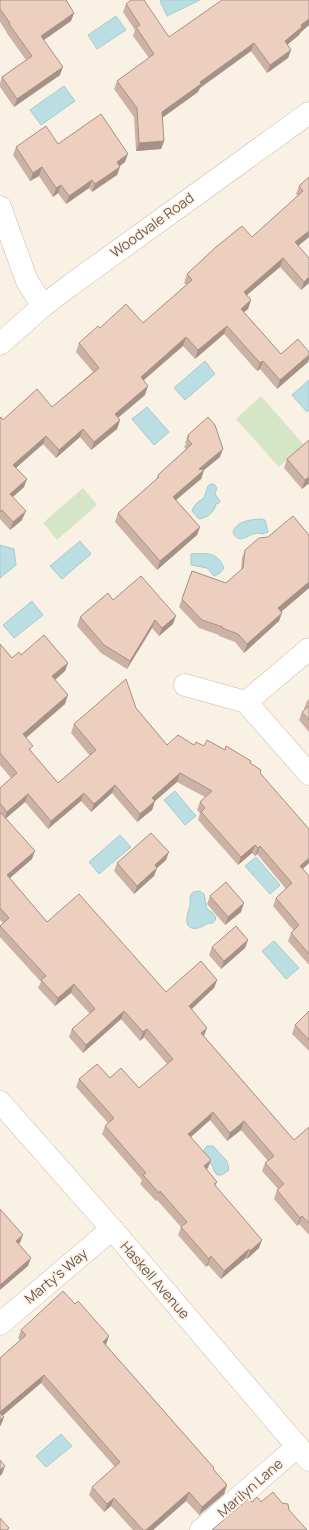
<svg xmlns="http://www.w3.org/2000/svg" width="309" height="1530" font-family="Manrope,sans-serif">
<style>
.green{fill:#d4e6c5}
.water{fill:#bbdee2;stroke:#a2cdd2}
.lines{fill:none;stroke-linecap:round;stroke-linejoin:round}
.minor-casing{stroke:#cab8ac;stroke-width:23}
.minor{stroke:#fff;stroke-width:22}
.wall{fill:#ccb2a4}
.shaded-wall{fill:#a69186}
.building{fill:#edcfbf;stroke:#a69186}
.labels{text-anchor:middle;stroke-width:4;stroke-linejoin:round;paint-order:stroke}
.street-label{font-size:14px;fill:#70584d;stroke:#fdf5eb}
</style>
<rect width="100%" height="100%" fill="#faf1e5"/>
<g class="green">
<polygon points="261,396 304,445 279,467 236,419"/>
<polygon points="83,488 97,505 57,540 43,523"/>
</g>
<g class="water">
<polygon points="162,0 200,0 167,16 160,1"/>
<polygon points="116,16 126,30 97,49 88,35"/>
<polygon points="64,86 75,101 41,125 30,110"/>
<polygon points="205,361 215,374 185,400 174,388"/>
<polygon points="309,380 309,410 307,412 292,395"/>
<polygon points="147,407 169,432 154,445 132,419"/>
<path d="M211 484H214L217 488 215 494 220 501 219 503 216 504C214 513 208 517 199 519L192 511C194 504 198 502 204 498L208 486Z"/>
<path d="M260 519 265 520 268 532 263 534C254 531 249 537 241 539 236 538 234 536 233 531 238 521 249 520 260 519Z"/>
<polygon points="80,541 91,554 62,579 50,566"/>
<polygon points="0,545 14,549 16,565 0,578"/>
<path d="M191 554C206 553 218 552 224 568L220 573 214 576 207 568 191 565Z"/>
<polygon points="32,601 43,615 14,638 3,625"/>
<polygon points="175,791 196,816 185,825 164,800"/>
<polygon points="120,835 131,847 99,874 89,862"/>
<polygon points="256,857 280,885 270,894 245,866"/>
<path d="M199 891 204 894 207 909 212 912 216 917C215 922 213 924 208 923 201 929 185 933 187 918 188 908 191 908 190 896L193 892Z"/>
<polygon points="274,941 299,968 286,979 262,951"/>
<polygon points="207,1146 213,1146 227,1161 229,1170 222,1175 217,1175 214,1171 212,1165 202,1155 204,1150"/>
<polygon points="61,1434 72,1446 46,1467 36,1456"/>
</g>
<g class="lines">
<g class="minor-casing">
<g id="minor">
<polyline points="0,207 27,281 43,306"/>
<polyline points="0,344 43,306 72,284 309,113"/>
<polyline points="185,685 246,702 309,649"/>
<polyline points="246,702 309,774"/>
<polyline points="0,1102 112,1229 309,1460"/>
<polyline points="0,1324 112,1229"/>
<polyline points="201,1530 298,1446"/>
</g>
</g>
<use href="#minor" class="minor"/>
</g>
<g class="wall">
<polygon points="0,0 74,13 71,21 44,40 60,75 14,107 0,87 0,83 2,77 26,60 6,32 6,31 0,22"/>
<polygon points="309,0 309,25 301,32 299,35 287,45 291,50 288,58 267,73 251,51 200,88 198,92 162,118 164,141 161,149 136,151 134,117 114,89 117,81 149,58 133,36 135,30 123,12 126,4 169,37"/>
<polygon points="58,144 125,162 120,166 117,175 92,192 89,188 66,204 58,193 53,197 39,176 30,181 13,155 16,147"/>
<polygon points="309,177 309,237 298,246 309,283 301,290 280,267 247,295 251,300 248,309 244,312 281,354 308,362 277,389 260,369 257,371 224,334 195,359 183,346 144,380 145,395 117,418 120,420 117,429 91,450 80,437 56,458 43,444 16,468 24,487 13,497 22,520 10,530 0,519 0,418 3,420 52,407 93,372 76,352 79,343 100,328 143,323 186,285 184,283 187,274 252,237 298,196 296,194 299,186"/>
<polygon points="188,435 220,457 204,470 201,479 176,500 200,527 197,535 157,570 115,522 118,513 156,480 158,475 186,449 184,447 186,444 185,443"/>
<polygon points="309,440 309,485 308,484 302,489 284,468 287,459"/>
<polygon points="309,535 309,588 281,612 279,621 244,653 235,642 219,636 219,635 199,628 179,607 192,571 226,583 241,570 242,558 245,550"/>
<polygon points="113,600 173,624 159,636 152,628 127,669 101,653 77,626 80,617"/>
<polygon points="0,644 12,658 21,655 68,663 65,671 55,680 65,704 26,738 31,751 58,783 90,756 71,733 74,724 136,708 167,745 194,745 225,750 250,763 261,770 260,774 309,863 303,869 309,876 309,965 288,941 291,933 294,931 273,906 276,898 286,889 257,854 255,856 252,853 238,865 198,820 200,813 197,810 200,802 205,797 177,782 155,801 152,810 137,822 112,793 91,812 81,801 48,829 25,802 6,818 32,859 10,878 47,922 166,992 217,980 214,988 192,1009 204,1036 294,1140 309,1127 309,1235 299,1224 297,1226 274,1199 277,1190 278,1189 262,1171 265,1163 268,1161 241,1130 227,1141 210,1120 191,1137 208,1168 206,1169 217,1182 215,1186 259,1248 247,1259 246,1258 221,1279 208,1265 206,1267 178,1235 181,1227 157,1200 156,1201 140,1184 142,1180 102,1134 105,1126 108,1123 76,1087 79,1079 110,1078 139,1088 167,1064 144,1037 140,1041 121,1019 83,1053 69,1037 72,1029 90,1014 71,993 55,1006 38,988 41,982 0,937 0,926 3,923 0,920 0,788 11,778 0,765"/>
<polygon points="309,699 309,732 299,720 302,712 305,710 304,709 307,701"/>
<polygon points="166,860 157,868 154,876 134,894 114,871 117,863"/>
<polygon points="210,896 241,912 225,925 207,904"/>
<polygon points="248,940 245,948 221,969 209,955 212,947"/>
<polygon points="309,1011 309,1051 292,1034 295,1025"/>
<polygon points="21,1330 106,1345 214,1468 214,1470 227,1485 224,1494 199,1515 186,1501 153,1530 133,1530 111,1506 104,1512 89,1495 92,1487 115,1467 41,1383 3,1415 4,1417 0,1426 0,1358 20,1340 18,1338"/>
</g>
<g class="shaded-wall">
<polygon points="74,13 71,21 38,44 41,36"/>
<polygon points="309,19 309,25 301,32 299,35 282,49 285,41 301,25"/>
<polygon points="254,43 251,51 200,88 198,92 159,120 162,112 200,82"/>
<polygon points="291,50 288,58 267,73 270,65"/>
<polygon points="63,67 60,75 14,107 17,99"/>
<polygon points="164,141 161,149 136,151 139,143"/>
<polygon points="128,154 125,162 114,170 117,162"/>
<polygon points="42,167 39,176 30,181 33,173"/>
<polygon points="120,167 117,175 92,192 95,184"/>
<polygon points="92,180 89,188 66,204 69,196"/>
<polygon points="61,185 58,193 53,197 56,188"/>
<polygon points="309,231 309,237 292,251 295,242"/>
<polygon points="283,258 280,267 241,300 244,292"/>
<polygon points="309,277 309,283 301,290 304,282"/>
<polygon points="251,300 248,309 238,317 241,309"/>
<polygon points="227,326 224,334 195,359 198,350"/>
<polygon points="186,337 183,346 138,385 141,377"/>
<polygon points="309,355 309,359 308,362 277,389 280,380"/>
<polygon points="263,361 260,369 257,371 260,363"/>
<polygon points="148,386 145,395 112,423 115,414"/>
<polygon points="120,420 117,429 91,450 94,442"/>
<polygon points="83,429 80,437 56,458 59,450"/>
<polygon points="46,436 43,444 10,473 13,465"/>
<polygon points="223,449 220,457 204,470 201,479 170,505 173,497 199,469"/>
<polygon points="309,477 309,480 308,484 302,489 305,480"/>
<polygon points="27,479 24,487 7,502 10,494"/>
<polygon points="26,511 22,520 10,530 13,522"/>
<polygon points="200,527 197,535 157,570 160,561"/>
<polygon points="309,582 309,588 275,617 278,608"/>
<polygon points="282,613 279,621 244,653 247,644"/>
<polygon points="176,616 173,624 159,636 162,628"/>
<polygon points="155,620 152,628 127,669 130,661"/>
<polygon points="68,663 65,671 49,685 52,676"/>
<polygon points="68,695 65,704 20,743 23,734"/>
<polygon points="180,773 177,782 155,801 152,810 137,822 140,814 152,798"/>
<polygon points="115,785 112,793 91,812 94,804"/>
<polygon points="84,793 81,801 48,829 51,821"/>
<polygon points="28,794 25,802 4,820 7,812"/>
<polygon points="255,845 252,853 238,865 241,857"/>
<polygon points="260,846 257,854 255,856 258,848"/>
<polygon points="35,851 32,859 4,883 7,875"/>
<polygon points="169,852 166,860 157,868 154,876 134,894 137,886 155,865"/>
<polygon points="309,858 309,863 297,874 300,866"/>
<polygon points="244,903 241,912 225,925 228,917"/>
<polygon points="248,940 245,948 221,969 224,961"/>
<polygon points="217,980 214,988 186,1014 189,1006"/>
<polygon points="74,984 71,993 55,1006 58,998"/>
<polygon points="124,1011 121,1019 83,1053 86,1045"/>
<polygon points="207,1028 204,1036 201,1033"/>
<polygon points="147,1029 144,1037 140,1041 143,1032"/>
<polygon points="213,1112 210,1120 185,1142 188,1134"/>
<polygon points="244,1121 241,1130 227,1141 230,1133"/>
<polygon points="211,1160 208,1168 200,1174 204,1166"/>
<polygon points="302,1216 299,1224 297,1226 300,1218"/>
<polygon points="23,1235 20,1243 13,1249 16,1241"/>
<polygon points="262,1240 259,1248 247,1259 250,1251"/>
<polygon points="249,1249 246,1258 221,1279 224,1271"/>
<polygon points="211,1256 208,1265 206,1267 209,1259"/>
<polygon points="31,1258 28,1266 0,1290 0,1285"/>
<polygon points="109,1336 106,1345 100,1351 103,1342"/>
<polygon points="44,1375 41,1383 0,1418 0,1412"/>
<polygon points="4,1417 1,1425 0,1426 0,1420"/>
<polygon points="5,1466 2,1474 0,1476 0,1470"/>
<polygon points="227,1485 224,1494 199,1515 202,1507"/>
<polygon points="189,1492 186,1501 153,1530 146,1530"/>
<polygon points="114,1498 111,1506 104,1512 107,1504"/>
</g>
<g class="building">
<polygon points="0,0 66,0 74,13 41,36 63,67 17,99 2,77 32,56 9,24 10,23 0,9"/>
<polygon points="131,0 144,0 169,37 222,0 309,0 309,19 301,25 302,27 285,41 291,50 270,65 254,43 200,82 201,84 162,112 164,141 139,143 137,108 117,81 154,54 136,27 140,25 126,4"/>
<polygon points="101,114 128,154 117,162 120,167 95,184 92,180 69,196 61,185 56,188 42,167 33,173 16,147 46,126 58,144"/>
<polygon points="309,177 309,231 295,242 309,258 309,277 304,282 283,258 244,292 251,300 241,309 281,354 298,339 309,352 309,355 280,380 263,361 260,363 227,326 198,350 186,337 141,377 148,386 115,414 120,420 94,442 83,429 59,450 46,436 13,465 27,479 10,494 26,511 13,522 2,510 0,512 0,418 1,417 3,420 37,389 52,407 99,368 79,343 98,326 100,328 126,304 143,323 192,280 187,274 216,247 242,226 252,237 303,191 299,186"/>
<polygon points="208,417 215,425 223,449 199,469 204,470 173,497 200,527 160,561 118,513 159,477 158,475 192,444 187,438 189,437 188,435"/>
<polygon points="309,440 309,477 305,480 287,459"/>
<polygon points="293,516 309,535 309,582 278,608 282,613 247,644 238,634 222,628 223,627 202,620 182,599 192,571 226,583 243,568 245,550 259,538 268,537"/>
<polygon points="141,576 176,616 162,628 155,620 130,661 104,645 80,617 108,593 113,600"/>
<polygon points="44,635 68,663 52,676 68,695 23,734 33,746 29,749 58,783 96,750 74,724 126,679 136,708 167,745 178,735 194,745 196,742 204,746 207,740 225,750 226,746 251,761 250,763 261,770 260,773 309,829 309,858 300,866 309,876 309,954 291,933 299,925 276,898 292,883 260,846 258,848 255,845 241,857 201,812 205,808 200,802 212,791 180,773 152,798 155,801 140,814 115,785 94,804 84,793 51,821 28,794 7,812 0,803 0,788 17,773 0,753 0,644 12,658 19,652 21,655"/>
<polygon points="309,706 309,720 302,712"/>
<polygon points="1,813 35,851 7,875 47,922 79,894 166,992 201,961 217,980 189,1006 207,1028 201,1033 294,1140 309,1127 309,1223 302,1216 300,1218 277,1190 284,1184 265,1163 274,1156 244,1121 230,1133 213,1112 188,1134 211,1160 204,1166 217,1182 214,1184 262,1240 250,1251 249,1249 224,1271 211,1256 209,1259 181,1227 187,1222 160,1191 159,1193 143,1175 146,1173 105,1126 114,1118 79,1079 97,1064 110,1078 121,1068 139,1088 173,1059 147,1029 143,1032 124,1011 86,1045 72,1029 95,1009 74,984 58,998 41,980 46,976 0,926 9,918 0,908 0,814"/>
<polygon points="151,833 169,852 155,865 157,868 137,886 117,863"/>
<polygon points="226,882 244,903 228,917 210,896"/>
<polygon points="236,926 248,940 224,961 212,947"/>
<polygon points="309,1011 309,1040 295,1025"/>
<polygon points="0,1209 23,1235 16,1241 31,1258 0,1285"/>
<polygon points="63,1291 75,1304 78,1301 109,1336 103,1342 214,1468 213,1469 227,1485 202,1507 189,1492 146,1530 143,1530 114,1498 107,1504 92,1487 120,1462 44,1375 0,1412 0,1358 26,1335 21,1330"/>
<polygon points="0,1413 4,1417 0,1420"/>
<polygon points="0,1460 5,1466 0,1470"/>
<polygon points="273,1492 282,1503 288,1504 289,1510 307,1530 212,1530 248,1499 252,1502 257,1497 261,1502"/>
<polygon points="0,1518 9,1528 7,1530 0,1530"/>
</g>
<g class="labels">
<g class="street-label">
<text transform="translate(152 225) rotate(-36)" y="5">Woodvale Road</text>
<text transform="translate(56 1276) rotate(-40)" y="5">Marty's Way</text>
<text transform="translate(155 1280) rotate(49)" y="5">Haskell Avenue</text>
<text transform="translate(250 1488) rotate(-41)" y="5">Marilyn Lane</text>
</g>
</g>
</svg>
